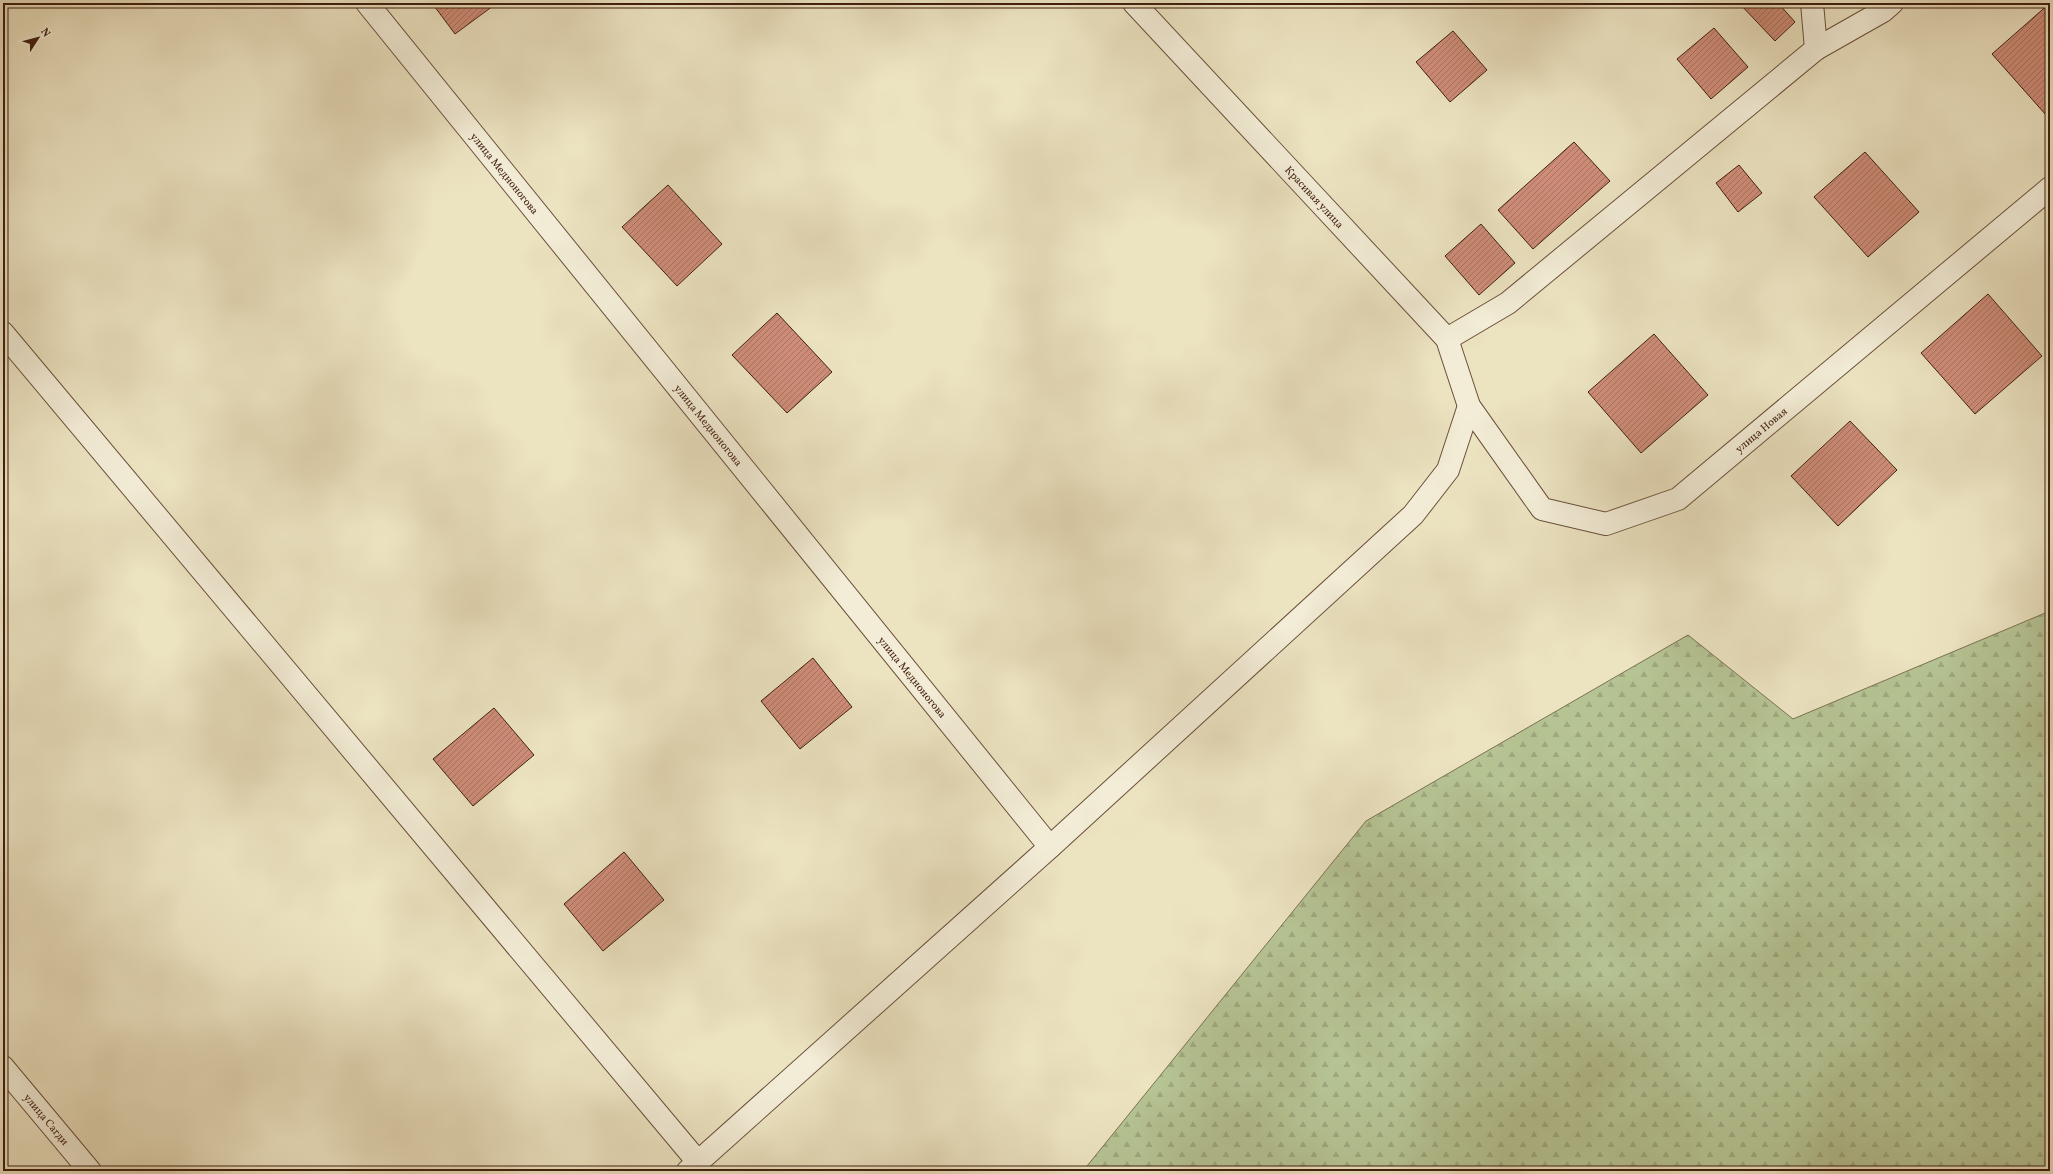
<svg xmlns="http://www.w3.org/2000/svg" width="2053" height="1174" font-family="Vollkorn,serif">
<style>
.forest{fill:url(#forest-firs);stroke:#7b7151}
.building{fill:url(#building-hatch);stroke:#401e0e}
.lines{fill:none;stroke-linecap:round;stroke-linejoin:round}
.street-casing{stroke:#6b4f3b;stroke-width:24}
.street{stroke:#f3edd7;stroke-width:22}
.labels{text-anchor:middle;stroke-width:3.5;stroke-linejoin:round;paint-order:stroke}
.street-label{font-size:11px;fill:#401e0e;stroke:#f3edd7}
</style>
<defs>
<pattern id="forest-firs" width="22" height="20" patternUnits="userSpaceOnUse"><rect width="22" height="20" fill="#b6c494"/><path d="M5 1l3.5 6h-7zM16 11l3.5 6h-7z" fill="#9ea87e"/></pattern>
<pattern id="building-hatch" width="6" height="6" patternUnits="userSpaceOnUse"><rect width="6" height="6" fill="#cf8d79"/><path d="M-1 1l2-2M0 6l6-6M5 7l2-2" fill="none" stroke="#a97362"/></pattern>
</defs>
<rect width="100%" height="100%" fill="#ece3c1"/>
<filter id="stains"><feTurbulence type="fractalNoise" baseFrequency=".005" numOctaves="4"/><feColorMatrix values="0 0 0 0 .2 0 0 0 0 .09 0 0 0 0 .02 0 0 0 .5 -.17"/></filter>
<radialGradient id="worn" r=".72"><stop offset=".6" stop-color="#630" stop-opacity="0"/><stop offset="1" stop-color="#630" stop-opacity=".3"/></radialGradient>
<polygon class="forest" points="2050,611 2050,1171 1083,1171 1366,821 1688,635 1793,719"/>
<g class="building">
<polygon points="432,3 497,3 455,34"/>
<polygon points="1739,3 1778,3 1795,22 1775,41"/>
<polygon points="2050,3 2050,112 2046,115 1992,54"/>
<polygon points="1714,28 1748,67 1711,99 1677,59"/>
<polygon points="1453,31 1487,70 1450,102 1416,62"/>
<polygon points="1574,142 1610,181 1533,249 1498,210"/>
<polygon points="1865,152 1919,212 1868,257 1814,197"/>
<polygon points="1739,165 1762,193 1738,212 1716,183"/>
<polygon points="668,185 722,244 677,286 622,227"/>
<polygon points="1481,224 1515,263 1479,295 1445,256"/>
<polygon points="1988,294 2042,356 1975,414 1921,353"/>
<polygon points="777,313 832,372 787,413 732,355"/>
<polygon points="1654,334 1708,395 1641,453 1588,392"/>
<polygon points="1850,421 1897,470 1838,526 1791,476"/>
<polygon points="813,658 852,707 800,749 761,701"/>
<polygon points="494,708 534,755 473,806 433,759"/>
<polygon points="624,852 664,900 603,951 564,904"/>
</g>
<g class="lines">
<g class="street-casing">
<g id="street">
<path id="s1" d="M367 3 1050 847"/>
<path id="s2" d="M1134 3 1447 339 1469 406 1542 509 1606 524 1678 499 2050 188"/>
<polyline points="1812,3 1816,49"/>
<polyline points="3,333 698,1162"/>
<polyline points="1447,339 1508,303 1816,49 1883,11 1892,3"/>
<path id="s3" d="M3 1067 90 1171"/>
<polyline points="688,1171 1050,847 1413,515 1448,470 1469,406"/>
</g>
</g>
<use href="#street" class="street"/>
</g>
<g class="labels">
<g class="street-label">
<text dy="4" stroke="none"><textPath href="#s1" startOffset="219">улица Медноногова</textPath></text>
<text dy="4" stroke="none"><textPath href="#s2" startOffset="265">Красивая улица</textPath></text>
<text dy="4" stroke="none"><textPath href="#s1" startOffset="543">улица Медноногова</textPath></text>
<text dy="4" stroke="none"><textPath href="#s2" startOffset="906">улица Новая</textPath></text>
<text dy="4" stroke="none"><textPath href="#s1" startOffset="867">улица Медноногова</textPath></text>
<text dy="4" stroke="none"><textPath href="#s3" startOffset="68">улица Сагди</textPath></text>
</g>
</g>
<rect width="2053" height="1174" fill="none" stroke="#ece3c1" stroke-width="16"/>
<rect x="4" y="4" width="2045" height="1166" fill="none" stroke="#401e0e" stroke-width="2"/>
<rect x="8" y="8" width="2037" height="1158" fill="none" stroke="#401e0e"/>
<g transform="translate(38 38) rotate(54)" stroke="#f3edd7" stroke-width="3" paint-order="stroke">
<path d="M0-3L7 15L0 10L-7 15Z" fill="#401e0e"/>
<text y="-6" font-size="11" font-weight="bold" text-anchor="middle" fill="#401e0e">N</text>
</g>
<rect width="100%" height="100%" filter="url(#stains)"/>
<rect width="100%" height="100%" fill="url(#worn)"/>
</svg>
